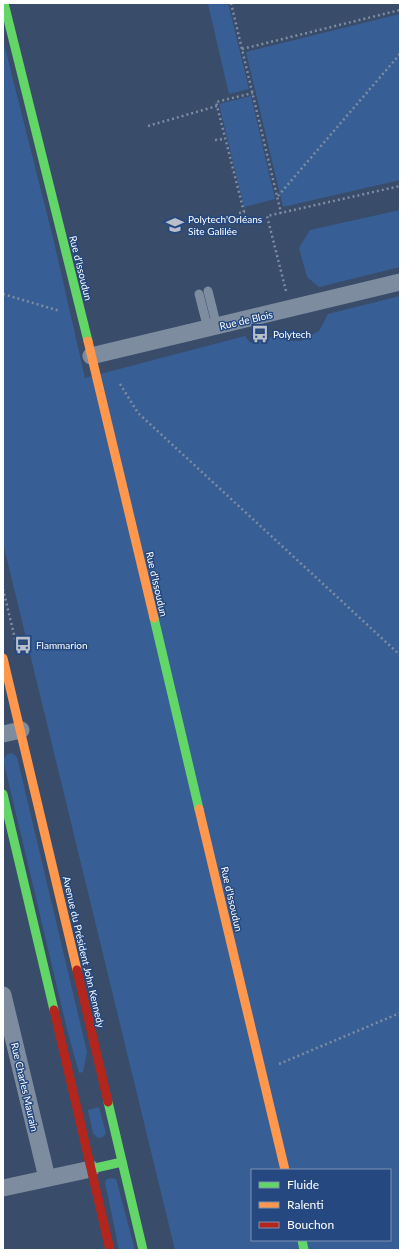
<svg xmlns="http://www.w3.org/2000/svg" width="403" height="1253" font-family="Lato,sans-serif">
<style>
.green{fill:#385f95;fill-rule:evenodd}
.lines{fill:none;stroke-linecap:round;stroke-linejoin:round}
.path{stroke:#7e8ca0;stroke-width:2.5;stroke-dasharray:2 3;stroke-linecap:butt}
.lane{stroke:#7e8ca0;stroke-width:9}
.street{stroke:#7e8ca0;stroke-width:17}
.fast{stroke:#63d668;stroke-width:9}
.slow{stroke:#ff974d;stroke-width:9}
.jam{stroke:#b3261e;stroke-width:9}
.labels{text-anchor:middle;stroke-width:3;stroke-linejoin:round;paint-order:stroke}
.poi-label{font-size:10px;fill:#fff;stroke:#24487f;text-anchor:start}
.street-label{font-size:10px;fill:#fff;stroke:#24487f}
</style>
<rect width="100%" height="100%" fill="#394c6a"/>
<g class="green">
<polygon points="212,3 228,3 249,89 229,94 208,4"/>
<polygon points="400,14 400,180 283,207 246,52"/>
<path d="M3 40 54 242 85 378 245 336 250 343 279 335 288 341H301L319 331 328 314 400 296V1250H175L3 543ZM252 1170H390V1240H252Z"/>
<polygon points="251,96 275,199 244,207 219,104"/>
<polygon points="400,210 400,267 319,287 307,277 299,248 310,230"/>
<polygon points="12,753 17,757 87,1052 83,1072 79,1073 67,1029 3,759 8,754"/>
<polygon points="99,1107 106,1133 103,1137 98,1138 93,1133 88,1110"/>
<polygon points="112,1178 116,1179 135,1250 119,1250 105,1182 107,1179"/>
</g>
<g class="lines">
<g class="path">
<polyline points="231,3 281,213"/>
<polyline points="242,49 400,10"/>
<polyline points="148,126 217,106"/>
<polyline points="215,140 224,139"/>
<polyline points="278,196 400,54"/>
<polyline points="239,213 244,212 216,102 253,93"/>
<polyline points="286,291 267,216 400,186"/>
<polyline points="3,294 60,311"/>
<polyline points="120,384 138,413 400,655"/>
<polyline points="3,589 16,643"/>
<polyline points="279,1064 400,1013"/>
</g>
<g class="lane">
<polyline points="208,291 217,327"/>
<polyline points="199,294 208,329"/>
</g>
<g class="street">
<polyline points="91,356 400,282"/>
<polyline points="3,734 21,730"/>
<polyline points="3,995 47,1178"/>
<polyline points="3,1188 91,1169"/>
</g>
<g class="fast">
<polyline points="4,3 88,341"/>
<polyline points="154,618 199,809"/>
<polyline points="3,794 54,1010"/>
<polyline points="108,1102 143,1250"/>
<polyline points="91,1169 122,1162"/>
<polyline points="302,1240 304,1250"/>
</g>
<g class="slow">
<polyline points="88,341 154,618"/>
<polyline points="3,658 77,970"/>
<polyline points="199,809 285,1170"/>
</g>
<g class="jam">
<polyline points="77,970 108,1102"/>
<polyline points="54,1010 110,1250"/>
</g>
</g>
<defs>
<g id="university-bare" transform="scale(1.38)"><path d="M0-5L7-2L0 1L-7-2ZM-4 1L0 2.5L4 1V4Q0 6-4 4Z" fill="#bac0cb" stroke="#24487f" stroke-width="2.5" paint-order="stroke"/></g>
<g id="bus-bare" transform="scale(1.38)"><path d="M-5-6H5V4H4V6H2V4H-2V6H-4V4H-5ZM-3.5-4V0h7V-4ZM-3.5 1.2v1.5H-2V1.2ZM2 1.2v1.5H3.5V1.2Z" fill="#bac0cb" stroke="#24487f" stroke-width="2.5" paint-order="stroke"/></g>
</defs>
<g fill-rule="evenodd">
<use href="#university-bare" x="175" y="225"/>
<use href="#bus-bare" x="260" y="334"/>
<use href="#bus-bare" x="23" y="645"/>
</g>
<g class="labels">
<g class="poi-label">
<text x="188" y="223">Polytech'Orléans<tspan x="188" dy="12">Site Galilée</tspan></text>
<text x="273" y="338">Polytech</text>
<text x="36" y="649">Flammarion</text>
</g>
<g class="street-label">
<text transform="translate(81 268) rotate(76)" y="4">Rue d'Issoudun</text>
<text transform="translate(246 320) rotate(-13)" y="4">Rue de Blois</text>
<text transform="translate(157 584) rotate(77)" y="4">Rue d'Issoudun</text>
<text transform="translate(232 899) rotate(77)" y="4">Rue d'Issoudun</text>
<text transform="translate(84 952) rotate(77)" y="4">Avenue du Président John Kennedy</text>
<text transform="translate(25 1087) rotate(77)" y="4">Rue Charles Maurain</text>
</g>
</g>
<rect width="403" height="1253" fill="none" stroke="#ffffff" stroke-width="8"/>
<rect x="251" y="1169" width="140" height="72" fill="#24487f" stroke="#7c91b2"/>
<rect x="259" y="1182" width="20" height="6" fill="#63d668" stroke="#7c91b2"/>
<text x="287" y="1189" font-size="12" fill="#ffffff">Fluide</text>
<rect x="259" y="1202" width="20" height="6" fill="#ff974d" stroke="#7c91b2"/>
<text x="287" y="1209" font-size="12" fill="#ffffff">Ralenti</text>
<rect x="259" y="1222" width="20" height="6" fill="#b3261e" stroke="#7c91b2"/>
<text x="287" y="1229" font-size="12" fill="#ffffff">Bouchon</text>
</svg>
